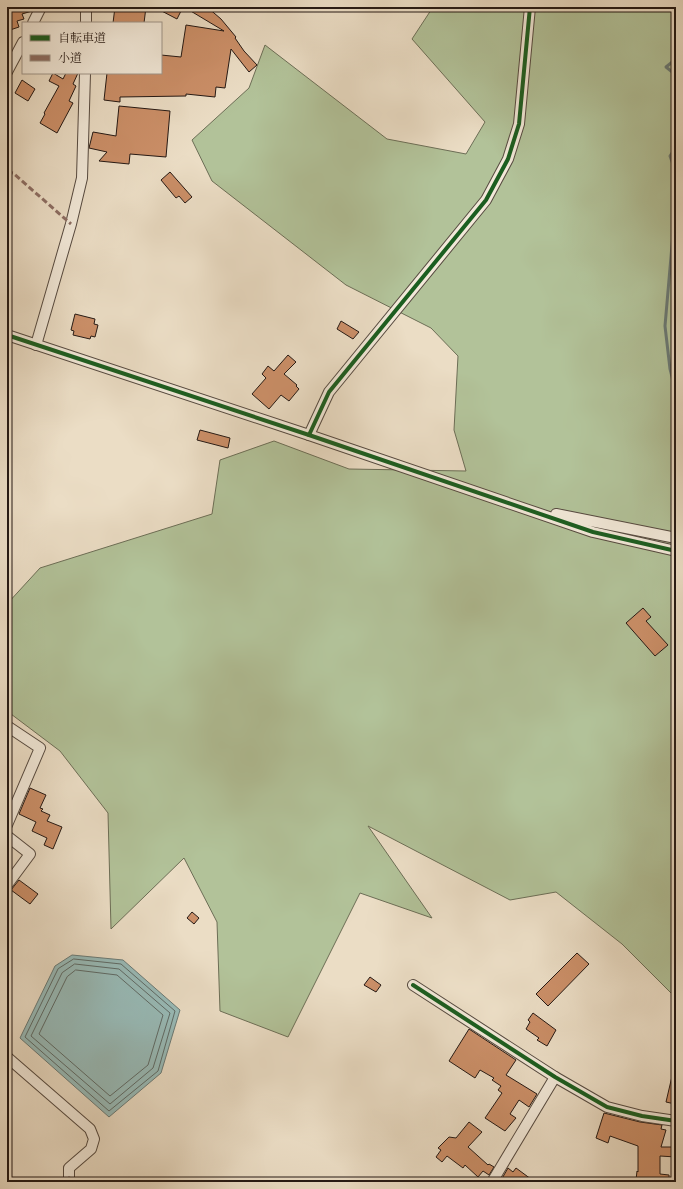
<svg xmlns="http://www.w3.org/2000/svg" width="683" height="1189" font-family="'IM FELL Double Pica','Noto Serif JP',serif">
<style>
.green{fill:#b2c299;stroke:#6c6e56}
.water{fill:#98bbb8;stroke:#6a7a76}
.lines{fill:none;stroke-linecap:round;stroke-linejoin:round}
.shore{stroke:#5e6a66;stroke-width:1}
.stream{stroke:#6a7a76;stroke-width:3}
.building{fill:#cb8f68;stroke:#251914}
.minor-casing{stroke:#564a40;stroke-width:12}
.minor{stroke:#f2e9d9;stroke-width:10}
.quiet{stroke:#8d6e63;stroke-width:3;stroke-dasharray:6 3;stroke-linecap:butt}
.cycleway-casing{stroke:#f2e9d9;stroke-width:6}
.cycleway{stroke:#1b5e20;stroke-width:4}
</style>
<rect width="100%" height="100%" fill="#ebddc5"/>
<filter id="stains"><feTurbulence type="fractalNoise" baseFrequency=".005" numOctaves="4"/><feColorMatrix values="0 0 0 0 .2 0 0 0 0 .09 0 0 0 0 .02 0 0 0 .5 -.17"/></filter>
<radialGradient id="worn" r=".72"><stop offset=".6" stop-color="#630" stop-opacity="0"/><stop offset="1" stop-color="#630" stop-opacity=".3"/></radialGradient>
<polygon class="green" points="433,7 676,7 676,998 622,944 556,892 510,900 368,826 432,918 360,893 288,1037 220,1011 217,922 184,858 111,929 108,813 60,751 7,711 7,604 40,568 212,514 220,460 274,441 349,469 466,471 454,430 458,356 431,328 346,285 212,181 192,140 249,88 265,45 387,139 466,154 485,122 412,39"/>
<polygon class="water" points="72,955 123,960 180,1010 161,1073 109,1117 20,1038 55,966"/>
<g class="lines">
<g class="shore">
<polygon points="74,959 121,964 175,1011 158,1071 109,1111 25,1037 58,969"/>
<polygon points="75,964 119,969 170,1013 153,1068 110,1104 31,1036 62,973"/>
<polygon points="76,970 117,975 163,1015 148,1065 110,1096 39,1034 67,977"/>
</g>
<g class="stream">
<polyline points="676,59 666,67 676,75"/>
<polyline points="676,147 670,156 676,173"/>
<polyline points="676,199 665,326 670,369 676,393"/>
</g>
</g>
<g class="building">
<polygon points="7,7 34,7 32,11 22,14 24,19 17,21 19,27 7,31"/>
<polygon points="115,7 146,7 144,23 113,23"/>
<polygon points="154,7 183,7 177,19"/>
<polygon points="184,7 207,7 221,19 236,37 235,38 244,51 257,65 249,72 231,49 225,88 216,87 215,97 186,94 186,96 120,97 120,102 104,100 107,73 161,73 161,55 181,57 186,25 224,31"/>
<polygon points="53,73 63,79 66,73 78,73 73,84 76,86 69,101 73,103 57,133 40,123 45,114 44,113 59,86 49,81"/>
<polygon points="22,80 35,89 28,101 15,93"/>
<polygon points="119,106 170,111 166,157 130,154 129,164 99,161 107,152 89,148 93,132 116,136"/>
<polygon points="170,172 192,197 185,203 179,196 176,198 161,180"/>
<polygon points="75,314 95,319 94,324 98,325 95,337 91,336 90,339 73,335 74,331 71,330"/>
<polygon points="341,321 359,332 353,339 337,329"/>
<polygon points="288,355 296,362 284,374 297,385 296,386 299,389 289,401 281,395 269,409 252,394 266,378 262,374 268,366 274,371"/>
<polygon points="200,430 230,438 228,448 197,440"/>
<polygon points="643,608 651,617 646,621 668,645 655,656 626,623"/>
<polygon points="30,788 46,795 40,808 43,809 41,811 50,815 47,821 62,827 53,849 44,845 47,838 32,831 36,822 19,814"/>
<polygon points="19,880 38,894 30,904 11,890"/>
<polygon points="192,912 199,918 194,924 187,918"/>
<polygon points="577,953 589,964 548,1006 536,994"/>
<polygon points="370,977 381,985 376,992 364,985"/>
<polygon points="533,1013 556,1030 547,1046 537,1040 539,1038 526,1029 530,1022 528,1020"/>
<polygon points="469,1029 516,1060 506,1075 537,1094 529,1107 519,1100 510,1114 516,1118 505,1131 485,1118 502,1093 498,1090 501,1086 492,1080 494,1078 480,1070 475,1078 449,1061"/>
<polygon points="673,1072 676,1073 675,1104 666,1102"/>
<polygon points="604,1113 640,1122 662,1125 661,1129 666,1130 661,1147 676,1147 676,1157 660,1156 660,1174 669,1175 669,1182 636,1180 637,1171 638,1172 638,1146 610,1136 608,1143 596,1138"/>
<polygon points="469,1122 482,1132 468,1147 488,1165 489,1164 494,1167 489,1175 483,1171 478,1177 465,1165 463,1168 447,1156 442,1162 436,1157 441,1150 438,1148 449,1137 456,1138"/>
<polygon points="508,1168 513,1172 516,1168 535,1182 500,1182"/>
</g>
<g class="lines">
<g class="minor-casing">
<g id="minor">
<polyline points="33,23 41,7"/>
<polyline points="86,23 86,7"/>
<polyline points="7,72 23,42"/>
<polyline points="7,335 309,435 593,532 676,551"/>
<polyline points="36,345 71,224 82,178 85,73"/>
<polyline points="309,435 329,392 486,200 508,159 519,124 530,7"/>
<polyline points="556,514 676,538"/>
<polyline points="7,726 40,748 7,825"/>
<polyline points="7,836 30,854 7,885"/>
<polyline points="413,985 555,1077 607,1107 642,1116 676,1121"/>
<polyline points="7,1057 90,1129 94,1139 91,1149 69,1168 69,1178"/>
<polyline points="492,1182 555,1077"/>
</g>
</g>
<use href="#minor" class="minor"/>
<g class="quiet">
<polyline points="7,172 13,173 71,224"/>
<polyline points="68,1182 69,1178 81,1182"/>
</g>
<g class="cycleway-casing">
<g id="cycleway">
<polyline points="7,335 309,435 593,532 676,551"/>
<polyline points="309,435 329,392 486,200 508,159 519,124 530,7"/>
<polyline points="413,985 555,1077 607,1107 642,1116 676,1121"/>
</g>
</g>
<use href="#cycleway" class="cycleway"/>
</g>
<rect width="683" height="1189" fill="none" stroke="#ebddc5" stroke-width="24"/>
<rect x="8" y="8" width="667" height="1173" fill="none" stroke="#251914" stroke-width="2"/>
<rect x="12" y="12" width="659" height="1165" fill="none" stroke="#251914"/>
<rect x="22" y="22" width="140" height="52" fill="#f2e9d9" stroke="#a0968a"/>
<rect x="30" y="35" width="20" height="6" fill="#1b5e20" stroke="#a0968a"/>
<text x="58" y="42" font-size="12" fill="#251914">自転車道</text>
<rect x="30" y="55" width="20" height="6" fill="#8d6e63" stroke="#a0968a"/>
<text x="58" y="62" font-size="12" fill="#251914">小道</text>
<rect width="100%" height="100%" filter="url(#stains)"/>
<rect width="100%" height="100%" fill="url(#worn)"/>
</svg>
